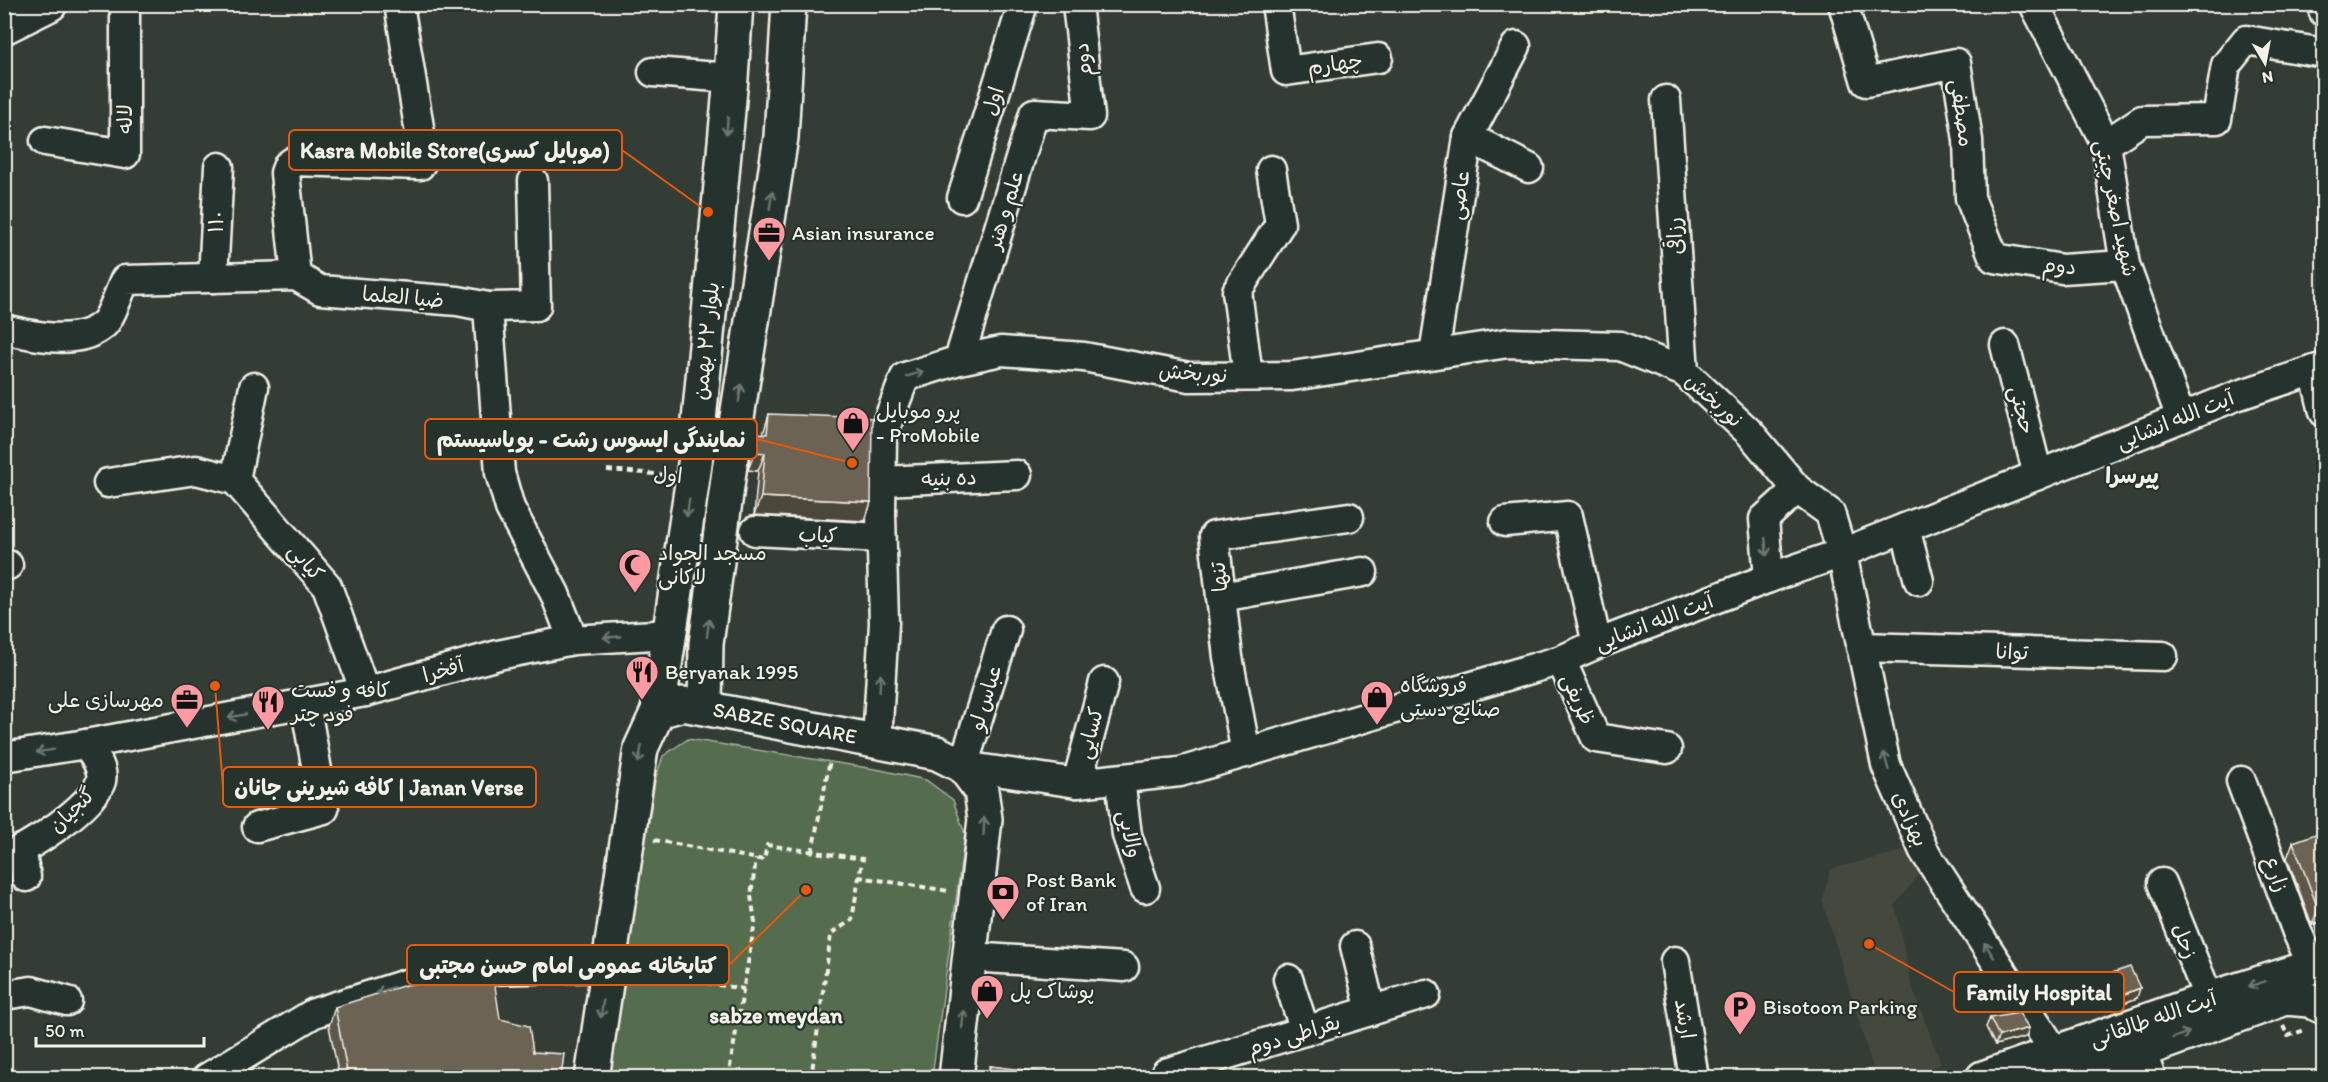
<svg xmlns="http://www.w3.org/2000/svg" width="2328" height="1082" font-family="Itim,'Playpen Sans Arabic',sans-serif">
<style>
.built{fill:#45493e}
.green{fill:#576c50;stroke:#a6ae9c;stroke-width:1.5}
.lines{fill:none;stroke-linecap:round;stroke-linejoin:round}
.minor-casing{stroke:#f4f1e8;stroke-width:33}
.major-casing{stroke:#f4f1e8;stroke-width:38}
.path{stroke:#f4f1e8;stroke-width:4;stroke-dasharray:6 4.5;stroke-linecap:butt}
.minor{stroke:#26332d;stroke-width:28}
.major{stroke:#26332d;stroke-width:33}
.wall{fill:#5d5648;stroke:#f4f1e8;stroke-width:1.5}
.shaded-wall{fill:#4c463b;stroke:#f4f1e8;stroke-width:1.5}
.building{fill:#6c6454;stroke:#f4f1e8;stroke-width:1.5}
.oneway{stroke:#6e766e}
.labels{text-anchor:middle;stroke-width:4.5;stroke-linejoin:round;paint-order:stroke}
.street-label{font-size:21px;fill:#f4f1e8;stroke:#26332d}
.poi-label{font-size:21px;fill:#f4f1e8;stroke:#26332d;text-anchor:start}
.neighbourhood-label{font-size:22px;font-weight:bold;fill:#f4f1e8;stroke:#26332d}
.leader{fill:none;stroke:#e8590c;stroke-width:2}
.callout-dot{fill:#e8590c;stroke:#26332d;stroke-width:2}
.callout{fill:#26332d;stroke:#e8590c;stroke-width:2}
.callout-label{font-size:22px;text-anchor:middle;font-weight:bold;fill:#f4f1e8}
</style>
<rect width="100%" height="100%" fill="#343d35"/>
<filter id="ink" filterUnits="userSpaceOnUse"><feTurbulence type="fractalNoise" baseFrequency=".0167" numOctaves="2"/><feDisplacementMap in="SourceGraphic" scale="12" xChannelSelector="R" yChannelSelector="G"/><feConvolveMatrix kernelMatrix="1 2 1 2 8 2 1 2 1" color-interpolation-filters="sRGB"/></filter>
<g filter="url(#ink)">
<polygon class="built" points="1916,848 1926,866 1895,905 1911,984 1941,1064 1899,1077 1876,1077 1822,900 1831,869"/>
<polygon class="green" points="688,739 881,770 926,780 953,800 965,834 932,1077 610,1077 655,780 663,756"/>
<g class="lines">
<g class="minor-casing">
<g id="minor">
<polyline points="1276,4 1286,71 1378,58"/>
<polyline points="1843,4 1866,82 1956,63 1968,140 1970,198 1994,258 2062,269 2125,265"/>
<polyline points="2034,4 2106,144 2125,265 2181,418"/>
<polyline points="2321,4 2324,12"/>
<polyline points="653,72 731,78"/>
<polyline points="1666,100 1684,372"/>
<polyline points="1468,137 1529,168"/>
<polyline points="45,141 125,154 125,4"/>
<polyline points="2106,144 2142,120 2217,119 2226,65 2246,40 2324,53"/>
<polyline points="962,198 1023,4"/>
<polyline points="296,276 285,173 288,165 294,161 420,165 424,158 399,4"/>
<polyline points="213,278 219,167"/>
<polyline points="488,307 536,306 533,181"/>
<path d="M4 329C33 336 81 347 105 323 112 315 120 290 125 280L296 276 320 290 458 301 488 307 500 473 510 508 555 594 573 640"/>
<polyline points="2005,345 2038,475"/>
<polyline points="1434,354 1468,137 1516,46"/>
<polyline points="959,360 1034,113 1090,116 1077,4"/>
<polyline points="2314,370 2324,412"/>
<polyline points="1248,376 1237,291 1280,224 1271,170"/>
<polyline points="254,387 235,480 327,586 365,692"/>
<polyline points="882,481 1017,475"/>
<polyline points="108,483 196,470 235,480"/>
<polyline points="1505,522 1568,516 1597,644"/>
<polyline points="1905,528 1919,581"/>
<polyline points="755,531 881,538"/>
<polyline points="4,566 8,565"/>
<polyline points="1769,578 1764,519 1797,489"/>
<polyline points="1221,597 1363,572"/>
<polyline points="1006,630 963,766 1077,783 1180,772 1561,660 1597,644 1769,578 1842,553 2236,396 2324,367"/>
<polyline points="1861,647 2163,656"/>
<polyline points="1561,660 1596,738 1667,749"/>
<polyline points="877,741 884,623 881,514 882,436 905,377 959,360 1001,351 1084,357 1189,377 1292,376 1508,343 1620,346 1684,372 1750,433 1797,489 1830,513 1842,553 1886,765 1924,851 2055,1052"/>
<polyline points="1246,753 1228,657 1214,536 1349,517"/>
<polyline points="4,757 86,744 365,692 498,655 573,640 670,634"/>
<polyline points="1120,779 1127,835 1145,888"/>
<polyline points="2241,781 2297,932 2313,967"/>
<polyline points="1077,783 1104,682"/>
<polyline points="257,827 324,809 305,703"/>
<polyline points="21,849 26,877"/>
<path d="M4 857C28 850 94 805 101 781 104 767 93 755 86 744"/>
<polyline points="2162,883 2209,999"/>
<polyline points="1355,946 1371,1011"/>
<polyline points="970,957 1124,967"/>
<polyline points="1675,961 1694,1078"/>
<polyline points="1288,979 1305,1031"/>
<polyline points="4,995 31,991 67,1001"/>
<polyline points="2141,1050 2151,1078"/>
<polyline points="207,1078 314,1013 447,971 608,967"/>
<polyline points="1166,1078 1166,1073 1426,994"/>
</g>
</g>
<g class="major-casing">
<g id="major">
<polyline points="4,27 50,4"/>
<polyline points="705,707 706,644 732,449 781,137 789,4"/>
<polyline points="658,711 695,464 731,78 736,4"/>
<polyline points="592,1078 641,748 658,711 683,704 937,753 963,766 981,790 985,819 956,1078"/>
<polyline points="1983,1078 2209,999 2324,963"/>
<polyline points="2067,1078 2286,998 2309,1000 2324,1007"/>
</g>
</g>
<g class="path">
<polyline points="607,470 668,475"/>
<polyline points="654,840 764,860 767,845 863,859 859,877 949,891"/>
<polyline points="812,852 830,760"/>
<polyline points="635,972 744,989"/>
<polyline points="2283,1026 2288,1036 2307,1029"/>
<polyline points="728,1078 755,922 751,896 756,859"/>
<polyline points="811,1078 831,934 852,920 859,877"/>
</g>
<use href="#minor" class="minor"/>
<use href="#major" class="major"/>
</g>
<g class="wall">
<polygon points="769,414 871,502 865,521 754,515 758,471 748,470 751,451 757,433 763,434"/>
<polygon points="2293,842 2324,921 2312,925 2287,858"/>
<polygon points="2100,977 2137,998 2106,1010 2096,986"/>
<polygon points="335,1007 500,1019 533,1052 561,1077 339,1077 329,1026"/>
<polygon points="1990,1018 2029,1028 2026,1037 1995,1045 1986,1027"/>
<polygon points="990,1066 1060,1077 986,1077"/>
</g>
<g class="shaded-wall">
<polygon points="755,452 765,453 758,471 748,470"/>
<polygon points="761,497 871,502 865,521 754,515"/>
<polygon points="2324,906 2324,921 2312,925 2318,909"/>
<polygon points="2140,988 2137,998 2106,1010 2110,1000"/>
<polygon points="2029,1028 2026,1037 1995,1045 1999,1036"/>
</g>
<g class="building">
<polygon points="769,414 872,418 871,502 761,497 765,453 755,452 757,433 767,434"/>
<polygon points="2324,831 2324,906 2318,909 2293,842"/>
<polygon points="2130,967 2140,988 2110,1000 2100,977"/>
<polygon points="493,973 500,1019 529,1026 533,1052 564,1054 561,1077 348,1077 335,1007 406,985"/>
<polygon points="2019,1013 2029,1028 1999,1036 1990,1018"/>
<polygon points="990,1066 1060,1074 1060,1077 989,1077"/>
</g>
<defs><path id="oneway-shaft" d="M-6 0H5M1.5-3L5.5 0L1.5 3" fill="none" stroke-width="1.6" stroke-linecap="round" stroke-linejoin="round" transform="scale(1.5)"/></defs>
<g class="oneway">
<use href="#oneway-shaft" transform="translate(727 126) rotate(95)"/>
<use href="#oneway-shaft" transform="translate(771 200) rotate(-81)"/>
<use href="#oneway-shaft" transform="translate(915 374) rotate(-17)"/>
<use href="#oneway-shaft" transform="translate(740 393) rotate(-82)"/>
<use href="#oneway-shaft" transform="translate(688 508) rotate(98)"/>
<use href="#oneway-shaft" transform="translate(1766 547) rotate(85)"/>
<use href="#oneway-shaft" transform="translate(708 628) rotate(-83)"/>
<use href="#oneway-shaft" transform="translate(612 637) rotate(177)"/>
<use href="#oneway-shaft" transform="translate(880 683) rotate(-87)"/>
<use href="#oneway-shaft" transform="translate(237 716) rotate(169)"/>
<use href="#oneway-shaft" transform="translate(45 751) rotate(171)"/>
<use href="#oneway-shaft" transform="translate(640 754) rotate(102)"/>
<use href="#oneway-shaft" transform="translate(1886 761) rotate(-106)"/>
<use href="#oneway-shaft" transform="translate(984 826) rotate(-87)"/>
<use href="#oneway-shaft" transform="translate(1989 950) rotate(-123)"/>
<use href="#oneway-shaft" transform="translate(2257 984) rotate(162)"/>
<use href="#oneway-shaft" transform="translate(385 990) rotate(162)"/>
<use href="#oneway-shaft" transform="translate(602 1009) rotate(98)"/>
<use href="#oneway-shaft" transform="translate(963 1019) rotate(-84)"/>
<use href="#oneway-shaft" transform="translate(2181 1035) rotate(-20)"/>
</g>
</g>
<defs>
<g id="office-pin" transform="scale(1.725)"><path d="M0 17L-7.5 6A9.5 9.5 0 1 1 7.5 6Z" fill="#ff9aa2" stroke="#26332d"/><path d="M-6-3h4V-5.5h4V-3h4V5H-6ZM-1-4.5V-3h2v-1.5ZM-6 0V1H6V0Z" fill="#111"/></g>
<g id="shop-pin" transform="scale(1.725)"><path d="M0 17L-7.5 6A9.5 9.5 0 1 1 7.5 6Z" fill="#ff9aa2" stroke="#26332d"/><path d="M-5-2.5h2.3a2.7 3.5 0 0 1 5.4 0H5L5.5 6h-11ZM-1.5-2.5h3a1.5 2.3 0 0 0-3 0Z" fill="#111"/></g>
<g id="mosque-pin" transform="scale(1.725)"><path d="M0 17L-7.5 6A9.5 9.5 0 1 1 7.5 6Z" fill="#ff9aa2" stroke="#26332d"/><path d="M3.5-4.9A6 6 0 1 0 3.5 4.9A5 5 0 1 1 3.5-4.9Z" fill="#111"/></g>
<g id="restaurant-pin" transform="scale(1.725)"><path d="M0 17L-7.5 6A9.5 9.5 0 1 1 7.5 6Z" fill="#ff9aa2" stroke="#26332d"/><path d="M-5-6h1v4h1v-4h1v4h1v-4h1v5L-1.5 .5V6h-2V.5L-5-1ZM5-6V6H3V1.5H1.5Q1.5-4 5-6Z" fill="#111"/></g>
<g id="bank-pin" transform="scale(1.725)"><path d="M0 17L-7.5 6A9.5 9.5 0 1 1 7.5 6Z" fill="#ff9aa2" stroke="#26332d"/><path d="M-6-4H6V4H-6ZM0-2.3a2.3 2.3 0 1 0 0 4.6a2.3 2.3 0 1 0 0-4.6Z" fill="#111"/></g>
<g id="parking-pin" transform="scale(1.725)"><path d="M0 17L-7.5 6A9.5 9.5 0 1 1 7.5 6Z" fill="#ff9aa2" stroke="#26332d"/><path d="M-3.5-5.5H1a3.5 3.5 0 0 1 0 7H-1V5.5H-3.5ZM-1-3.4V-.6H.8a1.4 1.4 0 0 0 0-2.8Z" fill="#111"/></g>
</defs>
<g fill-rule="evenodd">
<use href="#office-pin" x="769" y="233"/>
<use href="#shop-pin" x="853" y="423"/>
<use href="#mosque-pin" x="635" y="565"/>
<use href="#restaurant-pin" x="642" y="672"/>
<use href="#shop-pin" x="1377" y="697"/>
<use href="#office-pin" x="187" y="700"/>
<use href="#restaurant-pin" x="268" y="702"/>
<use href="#bank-pin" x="1003" y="892"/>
<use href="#shop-pin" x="987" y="991"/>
<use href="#parking-pin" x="1740" y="1007"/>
</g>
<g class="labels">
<g class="street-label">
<text transform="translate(1083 60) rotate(-97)" y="7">دوم</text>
<text transform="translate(1335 64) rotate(-8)" y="7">چهارم</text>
<text transform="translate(993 101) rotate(-73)" y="7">اول</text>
<text transform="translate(1962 113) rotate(82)" y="7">مصطفی</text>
<text transform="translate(125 119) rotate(-90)" y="7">لاله</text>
<text transform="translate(1459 195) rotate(-81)" y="7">عاصی</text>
<text transform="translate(2116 208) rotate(78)" y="7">شهید اصغر چیتی</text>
<text transform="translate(1005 210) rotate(-73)" y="7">علم و هنر</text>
<text transform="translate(216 222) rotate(-87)" y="7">۱۱۰</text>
<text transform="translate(1675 236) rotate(-94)" y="7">رزاقی</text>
<text transform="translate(2059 266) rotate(4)" y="7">دوم</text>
<text transform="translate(403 297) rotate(5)" y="7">ضیا العلما</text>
<text transform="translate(706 341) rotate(-84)" y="7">بلوار ۲۲ بهمن</text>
<text transform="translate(1193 373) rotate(4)" y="7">نوربخش</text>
<text transform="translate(1714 400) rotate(42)" y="7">نوربخش</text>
<text transform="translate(2022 410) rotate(76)" y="7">حجتی</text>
<text transform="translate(2175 420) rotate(-22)" y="7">آیت الله انشایی</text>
<text transform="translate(668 475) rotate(5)" y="7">اول</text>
<text transform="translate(949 478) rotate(-2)" y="7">ده بنیه</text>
<text transform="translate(818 535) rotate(3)" y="7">کیاب</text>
<text transform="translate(306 562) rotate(49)" y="7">کیابی</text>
<text transform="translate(1219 577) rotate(-96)" y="7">تنها</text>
<text transform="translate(1654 622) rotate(-21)" y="7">آیت الله انشایی</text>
<text transform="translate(2012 652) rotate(2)" y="7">توانا</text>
<text transform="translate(443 670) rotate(-16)" y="7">آفخرا</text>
<text transform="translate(985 698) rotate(-73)" y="7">عباس لو</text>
<text transform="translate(1578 699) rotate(66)" y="7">ظریفی</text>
<text transform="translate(785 723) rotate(11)" y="7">SABZE SQUARE</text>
<text transform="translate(1090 733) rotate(-75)" y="7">کسایی</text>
<text transform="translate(72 810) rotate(-44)" y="7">گنجیان</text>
<text transform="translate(1910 819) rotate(66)" y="7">بهزادی</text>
<text transform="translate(1130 834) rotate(77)" y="7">والایی</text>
<text transform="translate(2276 874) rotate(70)" y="7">زارع</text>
<text transform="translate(2185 941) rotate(68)" y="7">زحل</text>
<text transform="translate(1685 1019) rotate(81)" y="7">ارشد</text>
<text transform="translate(2153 1019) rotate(-19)" y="7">آیت الله طالقانی</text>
<text transform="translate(1294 1035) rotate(-17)" y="7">بقراطی دوم</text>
</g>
<g class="poi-label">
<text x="792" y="240">Asian insurance</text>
<text x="876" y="418">پرو موبایل<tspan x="876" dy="24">- ProMobile</tspan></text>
<text x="658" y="560">مسجد الجواد<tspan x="658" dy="24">لاکانی</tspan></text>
<text x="665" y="679">Beryanak 1995</text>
<text x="1400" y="692">فروشگاه<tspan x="1400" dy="24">صنایع دستی</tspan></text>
<text x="291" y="697">کافه و فست<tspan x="291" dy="24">فود چتر</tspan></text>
<text x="164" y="707" text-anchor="end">مهرسازی علی</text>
<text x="1026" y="887">Post Bank<tspan x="1026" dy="24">of Iran</tspan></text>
<text x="1010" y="998">پوشاک پل</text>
<text x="1763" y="1014">Bisotoon Parking</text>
</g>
<g class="neighbourhood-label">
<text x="2132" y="483">پیرسرا</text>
<text x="776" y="1023">sabze meydan</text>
</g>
</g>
<path class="leader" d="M708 212L622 150M852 463L757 439M215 686L223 787M806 890L729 965M1869 944L1954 992"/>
<g class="callout-dot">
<circle cx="708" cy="212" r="6"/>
<circle cx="852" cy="463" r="6"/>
<circle cx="215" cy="686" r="6"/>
<circle cx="806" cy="890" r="6"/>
<circle cx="1869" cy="944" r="6"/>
</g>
<g class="callout">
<rect x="289" y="130" width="333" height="40" rx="6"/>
<rect x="425" y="419" width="332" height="40" rx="6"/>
<rect x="223" y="767" width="313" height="40" rx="6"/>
<rect x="407" y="945" width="322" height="40" rx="6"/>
<rect x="1954" y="972" width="170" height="40" rx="6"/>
</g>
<g class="callout-label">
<text x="455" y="158">Kasra Mobile Store(موبایل کسری)</text>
<text x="591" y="447">نمایندگی ایسوس رشت - پویاسیستم</text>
<text x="379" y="795">کافه شیرینی جانان | Janan Verse</text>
<text x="568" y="973">کتابخانه عمومی امام حسن مجتبی</text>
<text x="2039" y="1000">Family Hospital</text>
</g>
<rect width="2328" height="1082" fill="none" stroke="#26332d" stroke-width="24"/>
<rect x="12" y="12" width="2304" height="1058" fill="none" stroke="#f4f1e8" stroke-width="2" filter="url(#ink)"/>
<g transform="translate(2265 63) rotate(170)" stroke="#26332d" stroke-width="4.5" paint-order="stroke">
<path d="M0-4.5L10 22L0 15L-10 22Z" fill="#f4f1e8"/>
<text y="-9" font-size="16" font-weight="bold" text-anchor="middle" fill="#f4f1e8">N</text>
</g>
<path d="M36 1037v9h168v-9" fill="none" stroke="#f4f1e8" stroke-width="3"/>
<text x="45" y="1037" font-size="18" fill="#f4f1e8" stroke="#26332d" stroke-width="4.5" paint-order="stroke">50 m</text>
</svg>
